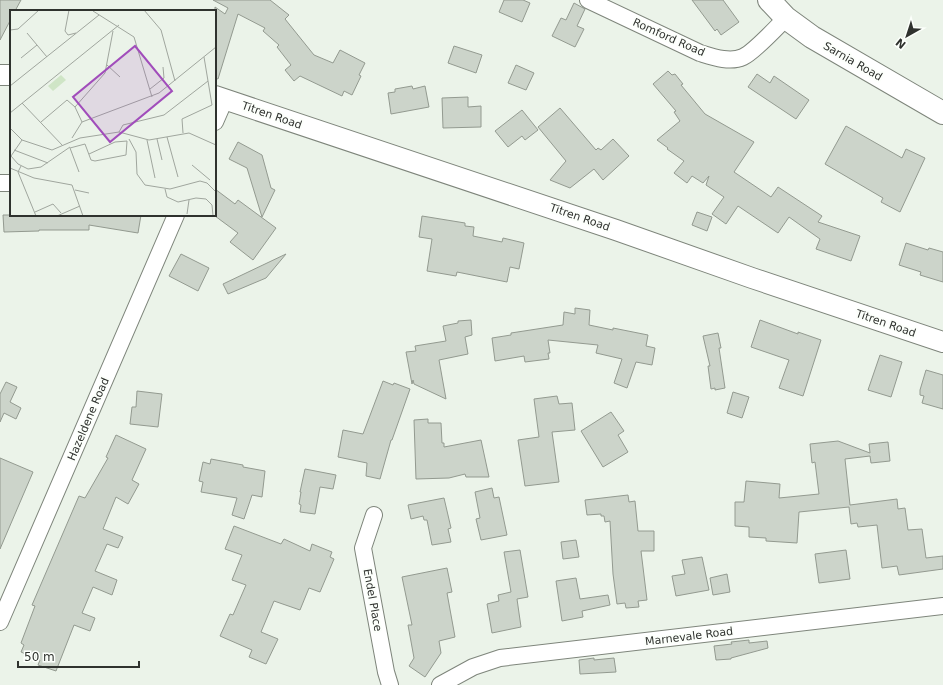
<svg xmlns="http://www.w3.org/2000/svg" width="943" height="685" font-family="'DejaVu Sans',sans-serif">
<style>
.building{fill:#ccd4ca;stroke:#939a90}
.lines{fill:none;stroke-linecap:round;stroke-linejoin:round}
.minor-casing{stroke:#7e857b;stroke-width:18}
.tertiary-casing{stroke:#7e857b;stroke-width:22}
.secondary-casing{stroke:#7e857b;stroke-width:24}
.minor{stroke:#fff;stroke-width:16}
.tertiary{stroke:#fff;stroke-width:20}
.secondary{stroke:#fff;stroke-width:22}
.labels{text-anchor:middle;stroke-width:4;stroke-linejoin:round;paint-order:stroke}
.street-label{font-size:11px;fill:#2f322e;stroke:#fcfffb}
.inset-road{fill:none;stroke:#a0a69e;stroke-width:1}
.view{fill:#a14dbb;fill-opacity:0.15;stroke:#a14dbb;stroke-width:2}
.inset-edge{fill:none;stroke:#2f322e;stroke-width:2}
</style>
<rect width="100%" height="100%" fill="#ebf3e9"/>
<g class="building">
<polygon points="0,0 21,0 15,11 11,11 11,19 0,40"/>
<polygon points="213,0 270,0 289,15 285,19 314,55 333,63 340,50 365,63 359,75 361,76 352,95 344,91 342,96 300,76 294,81 285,70 291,65 277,47 279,45 263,31 265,28 238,14 218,79 215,78 215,7 225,14 228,8"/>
<polygon points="504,0 523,0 530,3 522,22 499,12"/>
<polygon points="692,0 723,0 739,22 721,35 717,29 715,31"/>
<polygon points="574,3 585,9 577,26 584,29 575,47 552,36 561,18 566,20"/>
<polygon points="454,46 482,55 476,73 448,63"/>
<polygon points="516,65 534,73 526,90 508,83"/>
<polygon points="668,71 672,75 675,74 683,84 681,85 705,114 754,142 734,172 771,197 778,187 822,216 818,222 860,236 851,261 816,249 820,239 789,217 778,233 738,206 726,224 712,214 724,197 706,185 709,176 703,183 692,176 687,183 674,173 684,161 667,149 668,148 657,140 680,121 674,112 676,111 653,84"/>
<polygon points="757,74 770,83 774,76 809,100 796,119 748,87"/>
<polygon points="412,86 413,89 425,86 429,107 391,114 388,93 395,92 395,89"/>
<polygon points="468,97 468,107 481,106 481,127 443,128 442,98"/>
<polygon points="560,108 596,150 598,148 601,150 613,139 629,156 603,180 594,169 570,188 550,180 566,161 538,127"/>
<polygon points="522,110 538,130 525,140 522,136 508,147 495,131"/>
<polygon points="846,126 902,158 906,149 925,158 900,212 881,202 883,198 825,164"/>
<polygon points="238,142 262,155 271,188 275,190 262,217 247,168 229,159"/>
<polygon points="215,189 235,204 238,200 276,228 253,260 230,242 238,233 215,216"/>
<polygon points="697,212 712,217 707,231 692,225"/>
<polygon points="3,215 141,215 138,233 89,225 89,230 39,230 39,231 4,232"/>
<polygon points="422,216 465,223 465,226 474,227 473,236 502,242 503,238 524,243 519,269 510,267 507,282 457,272 456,276 427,271 432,239 419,237"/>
<polygon points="906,243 928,250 929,248 943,252 943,282 920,275 921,272 899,265"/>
<polygon points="181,254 209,268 198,291 169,276"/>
<polygon points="286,254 266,278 228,294 223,284"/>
<polygon points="575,308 590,310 589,325 613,330 613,328 648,335 646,346 655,348 652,365 636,362 627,388 614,383 622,359 596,353 598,345 548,340 550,353 548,353 549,359 525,362 524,356 495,361 492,338 511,335 511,333 563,325 564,312 575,314"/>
<polygon points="471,320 472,335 465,337 468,354 439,360 446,399 414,384 413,380 412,384 406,352 416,351 415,346 446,341 443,326 458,323 458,321"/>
<polygon points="760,320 798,334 798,332 821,340 803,396 779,388 789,360 751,347"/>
<polygon points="718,333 721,348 719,348 725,388 715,390 715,388 711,389 708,366 710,366 703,336"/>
<polygon points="880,355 902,362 891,397 868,390"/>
<polygon points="926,370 943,375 943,409 922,403 924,396 920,395 920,390"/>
<polygon points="383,381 393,385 394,383 410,389 392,440 391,440 380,479 366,476 367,463 338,457 343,430 363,434"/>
<polygon points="6,382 17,387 10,402 21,408 16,419 4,413 0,422 0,394"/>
<polygon points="137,391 162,394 158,427 130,424 132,407 136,407"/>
<polygon points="733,392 749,397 742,418 727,413"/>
<polygon points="557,396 559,404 572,403 575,430 552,432 559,482 525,486 518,440 539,437 534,399"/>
<polygon points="611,412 624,431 618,435 628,452 603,467 581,431"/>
<polygon points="428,419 428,423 441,423 442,443 444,443 444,447 481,440 489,477 466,477 465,474 449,478 416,479 414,420"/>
<polygon points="116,435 146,449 132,480 139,484 128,504 116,497 103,529 123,537 118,548 107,544 95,571 117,580 112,595 93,587 82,613 95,618 90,631 74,625 56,671 38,665 40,660 21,652 24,645 21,643 35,606 32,605 79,496 85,498 108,458 106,457"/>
<polygon points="838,441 870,453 869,444 888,442 890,461 871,463 870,456 845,459 850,505 897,499 898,509 905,508 908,530 922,529 926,558 943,556 943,569 899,575 897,566 882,568 877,525 858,527 857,523 851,524 849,507 799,512 797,543 766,541 766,538 749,537 749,527 735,526 735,502 744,502 746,481 780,484 779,498 819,494 815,462 812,463 810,444"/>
<polygon points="0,458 33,472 0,549"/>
<polygon points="211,459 243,465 243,467 265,471 262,497 252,495 244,519 232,515 237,498 201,492 203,482 199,481 203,462 210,464"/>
<polygon points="305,469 336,475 333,489 320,487 315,514 300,512 301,505 299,504 301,492 300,492"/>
<polygon points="492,488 494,498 499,497 507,535 481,540 476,519 480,518 475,492"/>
<polygon points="628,495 629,502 635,501 638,531 654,531 654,551 641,551 647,600 638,601 639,607 626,608 625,603 617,604 613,574 610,521 605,522 604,516 601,516 601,514 587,515 585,500"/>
<polygon points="444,498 451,528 448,529 451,542 432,545 427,520 424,520 423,516 411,519 408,505"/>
<polygon points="234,526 281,544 284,539 310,551 312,544 332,552 330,557 334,559 320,592 309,588 300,610 274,601 261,632 278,639 266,664 249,657 252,650 220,636 230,614 233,615 246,585 232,580 242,555 225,549"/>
<polygon points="576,540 579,557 563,559 561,542"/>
<polygon points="520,550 528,597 517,599 521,627 492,633 487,604 499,601 498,595 511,592 504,552"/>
<polygon points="846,550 850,579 819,583 815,554"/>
<polygon points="702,557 709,590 676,596 672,576 685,574 682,560"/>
<polygon points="447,568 452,592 447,593 455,637 439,641 441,653 425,677 409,666 414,658 408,625 412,625 402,577"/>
<polygon points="727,574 730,592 713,595 710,578"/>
<polygon points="576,578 580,599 608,595 610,605 582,611 583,617 562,621 556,581"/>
<polygon points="749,640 749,643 767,641 768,648 731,658 731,659 716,660 714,646 732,644 731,642"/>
<polygon points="594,658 594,660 614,658 616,672 580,674 579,660"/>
</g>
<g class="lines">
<g class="minor-casing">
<g id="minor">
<path d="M588 0 700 53C713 57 730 63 743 57 754 52 776 28 786 18"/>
<polyline points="215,122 225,99"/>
<polyline points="0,183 11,183"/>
<polyline points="374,515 363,548 386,672 390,685"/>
<polyline points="0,622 176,215"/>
<polyline points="440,685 473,667 500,658 943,606"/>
</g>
</g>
<g class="tertiary-casing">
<g id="tertiary">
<polyline points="0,75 11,75"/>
<polyline points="215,96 616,230 752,278 943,342"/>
</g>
</g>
<g class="secondary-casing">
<polyline id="secondary" points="769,0 786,18 812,37 943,113"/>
</g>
<use href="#minor" class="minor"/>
<use href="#tertiary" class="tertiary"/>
<use href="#secondary" class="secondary"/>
</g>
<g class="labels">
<g class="street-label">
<text transform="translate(669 37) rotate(24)" y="4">Romford Road</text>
<text transform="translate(853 61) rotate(30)" y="4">Sarnia Road</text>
<text transform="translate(272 115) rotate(19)" y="4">Titren Road</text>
<text transform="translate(580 217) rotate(19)" y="4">Titren Road</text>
<text transform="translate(886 323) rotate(19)" y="4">Titren Road</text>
<text transform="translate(88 419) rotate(-67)" y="4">Hazeldene Road</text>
<text transform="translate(373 600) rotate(80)" y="4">Endel Place</text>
<text transform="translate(689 636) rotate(-7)" y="4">Marnevale Road</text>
</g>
</g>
<g transform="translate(10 10)">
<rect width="206" height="206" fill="#ebf3e9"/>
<path d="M51 65 56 70 43 81 38 76Z" fill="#cfe5c6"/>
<path class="inset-road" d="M59 0 55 21 58 25 66 23M134 0 151 20 165 71M83 1 124 27 142 87M0 20 8 19 29 0M17 23 37 47M194 47 202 95M11 48 27 35M97 55 110 67M0 76 89 5M140 79 154 68 153 57M12 93 53 136M65 97 95 63 103 21M0 103 109 15M31 112 57 90 65 97 72 112M0 118 12 130 42 140 70 128 109 122 139 130 179 123 206 135M109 122 113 115 154 105 198 71M173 123 172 109 202 95M157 127 168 167M62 128 72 112 149 83 206 37M119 129 126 142 127 164 135 175 160 179 190 171 197 173 206 182M147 129 152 150M12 130 1 146 8 154 18 159 31 157 60 137M137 130 145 168M60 138 75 134 81 150 85 151 116 145 117 131M60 138 69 162M4 140 38 153M79 144 105 132 117 131M182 155 200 170M11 156 8 162 26 206M0 158 24 168 62 175 73 206M155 179 157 187 168 192 186 188 196 189 202 195 203 206M65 180 79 183M25 202 43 194 51 203M177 204 179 190M47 206 70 196"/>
<path class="view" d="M125 36 162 81 100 132 63 87Z"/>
<rect width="206" height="206" class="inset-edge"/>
</g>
<g transform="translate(907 36) rotate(219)" stroke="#fcfffb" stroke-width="3" paint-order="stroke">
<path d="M0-3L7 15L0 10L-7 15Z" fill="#2f322e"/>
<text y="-6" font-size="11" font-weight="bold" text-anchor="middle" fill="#2f322e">N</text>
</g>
<path d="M18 661v6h121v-6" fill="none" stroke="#2f322e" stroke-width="2"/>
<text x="24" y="661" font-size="12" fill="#2f322e" stroke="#fcfffb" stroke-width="3" paint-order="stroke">50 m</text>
</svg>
